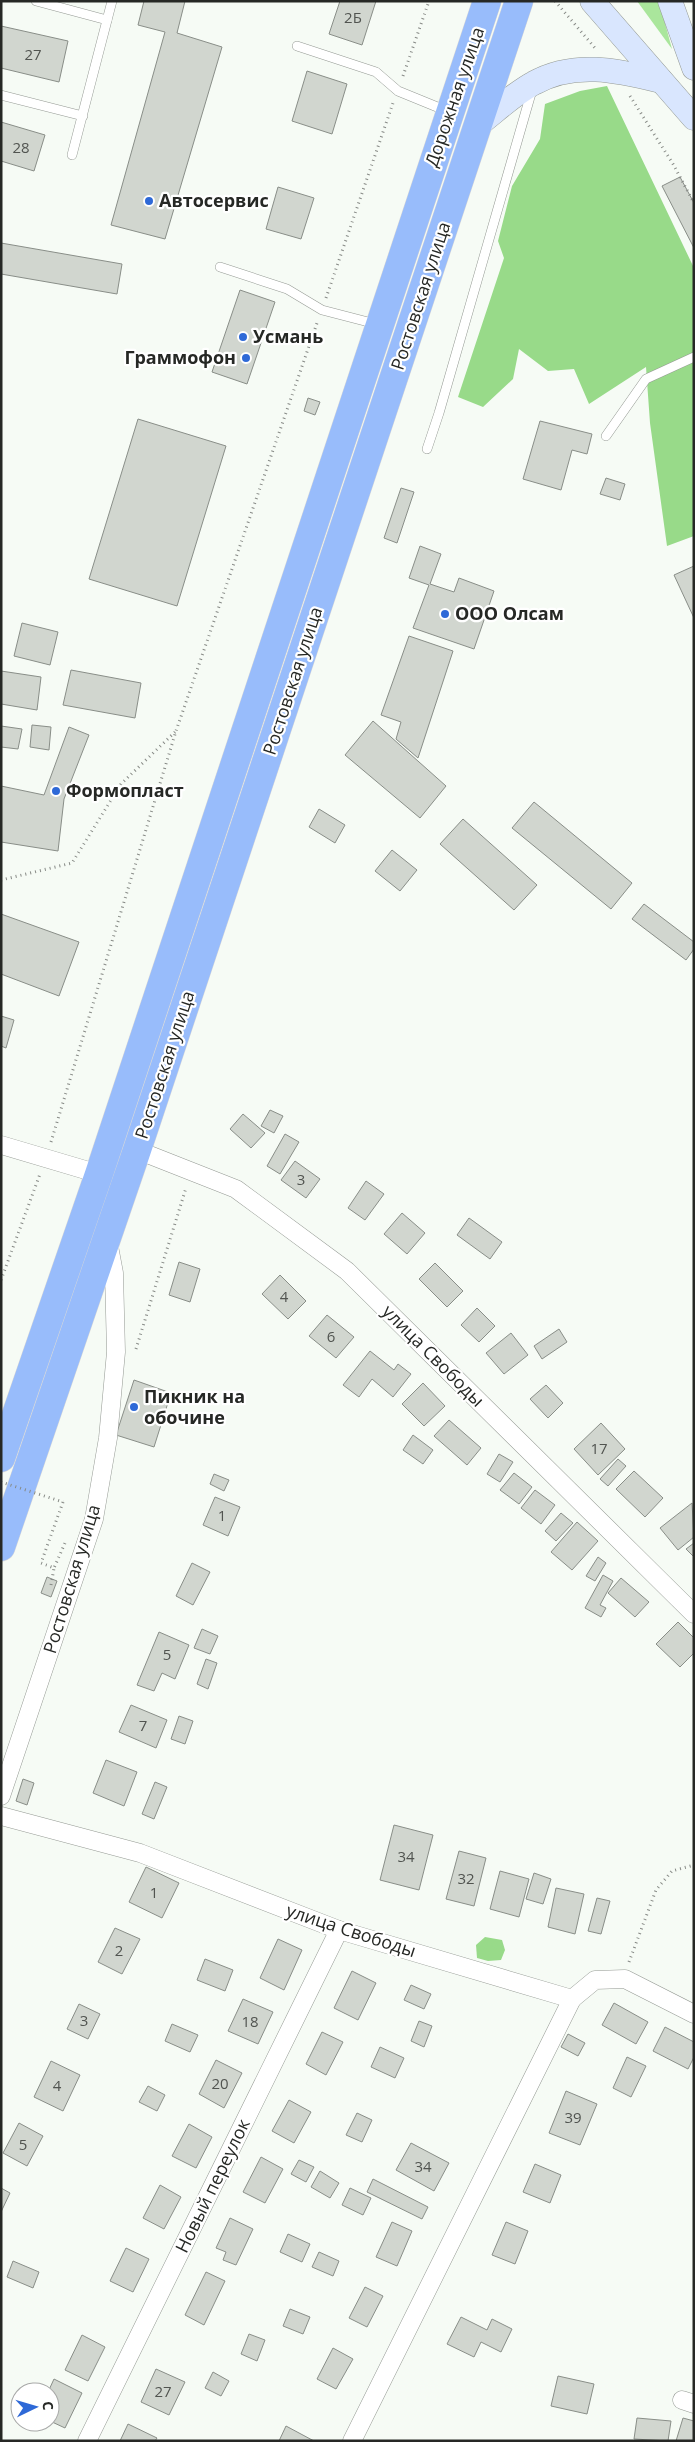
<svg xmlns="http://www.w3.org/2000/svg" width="695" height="2442" font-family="'Open Sans',sans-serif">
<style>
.green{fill:#aae69c}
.forest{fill:#98da89}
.building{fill:#d1d6cf;stroke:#898e88}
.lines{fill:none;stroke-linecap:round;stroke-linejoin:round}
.service-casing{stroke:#959a94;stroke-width:10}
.minor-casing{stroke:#959a94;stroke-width:19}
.secondary-casing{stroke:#959a94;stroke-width:25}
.trunk-casing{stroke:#d8d8d8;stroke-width:29}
.path{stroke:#878a86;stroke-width:3;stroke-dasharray:1 4;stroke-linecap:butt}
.service{stroke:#fff;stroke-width:9}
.minor{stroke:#fff;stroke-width:18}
.secondary{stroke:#d9e6fe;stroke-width:24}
.trunk{stroke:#98bcfb;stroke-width:28}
.path-bridge{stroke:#878a86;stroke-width:3;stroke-dasharray:1 4;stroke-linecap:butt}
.poi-dot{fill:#2e69d7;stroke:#fff;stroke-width:2}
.labels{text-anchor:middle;stroke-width:4.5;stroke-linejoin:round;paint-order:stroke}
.number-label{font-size:15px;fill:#515450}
.street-label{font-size:18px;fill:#262825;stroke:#fff}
.poi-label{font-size:18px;font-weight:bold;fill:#262825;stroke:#fff;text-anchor:start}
</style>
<rect width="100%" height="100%" fill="#f6fbf5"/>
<polygon class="green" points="637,1 659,1 672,49"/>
<g class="forest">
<polygon points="607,86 694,268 694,536 667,546 650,423 646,367 589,404 574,369 548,371 519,349 513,379 483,407 458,397 504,258 498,241 512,186 540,139 545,104 580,91"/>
<polygon points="485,1937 502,1940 505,1950 501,1960 488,1961 477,1958 476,1945"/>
</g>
<g class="building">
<polygon points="144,1 185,1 177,33 222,47 165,239 111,225 165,32 138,25"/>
<polygon points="340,1 376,1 362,45 329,34"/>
<polygon points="1,26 68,41 59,82 1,68"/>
<polygon points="307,71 347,84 332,134 292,121"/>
<polygon points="1,122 45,135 34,171 1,161"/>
<polygon points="680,177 694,203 694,248 662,186"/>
<polygon points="278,187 314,198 301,239 266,229"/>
<polygon points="1,243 122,264 117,294 1,274"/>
<polygon points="240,290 275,302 247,384 212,372"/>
<polygon points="308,398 320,402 315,415 304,411"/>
<polygon points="138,419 226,446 177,606 89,579"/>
<polygon points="540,421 592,434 587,454 572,450 561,490 523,479"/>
<polygon points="606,478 625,484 620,500 600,494"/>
<polygon points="401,488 414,492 397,543 384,538"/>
<polygon points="420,546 441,554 430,584 454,592 459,578 494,591 474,649 413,628 429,585 409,578"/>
<polygon points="694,566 694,618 674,575"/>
<polygon points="22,623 58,632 50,665 14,656"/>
<polygon points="409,636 453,651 418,758 396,739 401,722 381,715"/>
<polygon points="71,670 141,683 135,718 63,705"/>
<polygon points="1,671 41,677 37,710 1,704"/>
<polygon points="373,721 446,786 420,818 345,755"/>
<polygon points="32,725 51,727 49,750 30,747"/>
<polygon points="1,726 22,729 18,749 1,747"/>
<polygon points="69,727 89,735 64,799 58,851 1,842 1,786 44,795"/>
<polygon points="534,802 632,883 611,909 512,828"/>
<polygon points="319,809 345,825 335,843 309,827"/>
<polygon points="463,819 537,885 514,910 440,844"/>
<polygon points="392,850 417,870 400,891 375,871"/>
<polygon points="644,904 694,942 694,949 686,960 632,919"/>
<polygon points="1,914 79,942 59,996 1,974"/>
<polygon points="1,1016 14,1020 6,1048 1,1046"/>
<polygon points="270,1110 283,1116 274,1133 261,1126"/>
<polygon points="243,1114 265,1133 251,1148 230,1129"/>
<polygon points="285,1134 299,1142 280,1174 267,1166"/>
<polygon points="295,1161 320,1179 306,1198 281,1180"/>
<polygon points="366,1181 384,1194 365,1220 348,1208"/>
<polygon points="402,1213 425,1233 407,1254 384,1234"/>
<polygon points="469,1218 502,1242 490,1259 457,1235"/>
<polygon points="179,1262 200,1269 190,1302 169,1295"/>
<polygon points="435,1263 463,1291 447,1307 419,1279"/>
<polygon points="280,1275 306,1301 288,1319 262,1294"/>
<polygon points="477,1308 495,1326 479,1342 461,1325"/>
<polygon points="327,1315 354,1337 336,1358 309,1336"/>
<polygon points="559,1329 567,1342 542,1359 534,1346"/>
<polygon points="511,1333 528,1355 504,1374 486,1353"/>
<polygon points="370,1351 394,1370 398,1364 411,1374 393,1397 372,1379 359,1397 343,1385"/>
<polygon points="134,1380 171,1393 154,1447 116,1435"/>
<polygon points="423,1383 445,1406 424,1426 402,1404"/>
<polygon points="546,1385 563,1403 548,1418 530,1399"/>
<polygon points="449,1420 481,1448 467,1465 434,1436"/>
<polygon points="601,1423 625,1449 598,1475 574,1449"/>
<polygon points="413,1435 433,1450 423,1464 403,1450"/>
<polygon points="499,1454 513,1462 500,1482 487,1474"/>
<polygon points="618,1459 626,1466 608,1486 600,1479"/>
<polygon points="634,1471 663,1498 645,1517 616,1489"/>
<polygon points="514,1473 532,1487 519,1504 500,1490"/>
<polygon points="214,1474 229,1480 224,1491 210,1484"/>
<polygon points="535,1490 555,1505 541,1524 521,1508"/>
<polygon points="215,1497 240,1507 228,1536 203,1525"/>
<polygon points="692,1503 694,1537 678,1550 660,1528"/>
<polygon points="561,1513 573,1523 556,1541 545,1531"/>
<polygon points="577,1522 598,1541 572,1570 551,1552"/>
<polygon points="694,1543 694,1557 686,1549"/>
<polygon points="598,1557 606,1563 595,1581 586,1576"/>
<polygon points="192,1563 210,1572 193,1605 176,1596"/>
<polygon points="603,1575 613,1581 600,1605 606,1608 601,1617 585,1608"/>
<polygon points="47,1577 57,1581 51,1597 41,1593"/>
<polygon points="621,1578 649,1602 635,1617 608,1593"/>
<polygon points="678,1622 694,1638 694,1653 680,1667 656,1644"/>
<polygon points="202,1629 218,1636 210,1654 194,1648"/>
<polygon points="159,1632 189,1645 175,1679 162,1673 154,1691 137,1685"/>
<polygon points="206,1659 217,1663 208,1689 197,1684"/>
<polygon points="131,1705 167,1720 156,1748 119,1732"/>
<polygon points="179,1716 193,1721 185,1744 171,1739"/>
<polygon points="106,1760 137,1772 124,1806 93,1793"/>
<polygon points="23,1779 34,1783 27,1805 16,1801"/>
<polygon points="155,1782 167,1787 154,1819 142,1814"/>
<polygon points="394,1825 433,1835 419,1890 380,1880"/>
<polygon points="459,1851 486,1858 474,1906 446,1899"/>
<polygon points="146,1867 179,1883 162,1918 129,1902"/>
<polygon points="500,1871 529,1879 519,1917 490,1909"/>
<polygon points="534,1873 551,1879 543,1904 526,1899"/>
<polygon points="556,1888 584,1894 575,1934 548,1927"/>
<polygon points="597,1898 610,1901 601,1934 588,1931"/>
<polygon points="115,1928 140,1939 122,1974 98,1962"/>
<polygon points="278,1939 302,1950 284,1990 260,1978"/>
<polygon points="205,1959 233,1970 225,1991 197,1980"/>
<polygon points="352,1971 376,1983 358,2020 334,2008"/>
<polygon points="411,1985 431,1994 424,2009 404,2000"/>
<polygon points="243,1999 273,2012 258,2044 228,2031"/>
<polygon points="614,2003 648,2022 636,2044 602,2025"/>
<polygon points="79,2004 100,2014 88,2039 67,2029"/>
<polygon points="419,2021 432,2026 424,2047 411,2041"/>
<polygon points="172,2024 198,2035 190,2052 165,2041"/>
<polygon points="665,2027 694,2042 694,2057 688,2069 653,2051"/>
<polygon points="322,2032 343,2042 326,2075 306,2064"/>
<polygon points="568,2034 585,2043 578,2056 561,2047"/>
<polygon points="380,2047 404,2058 395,2078 371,2067"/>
<polygon points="627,2057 646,2066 631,2097 613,2088"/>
<polygon points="216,2060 242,2073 224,2108 199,2094"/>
<polygon points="51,2061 80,2075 63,2111 34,2097"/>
<polygon points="148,2086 165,2095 157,2111 139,2102"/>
<polygon points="566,2091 597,2104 580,2145 549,2133"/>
<polygon points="289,2100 311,2112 294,2143 272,2131"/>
<polygon points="357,2113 372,2120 362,2142 346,2135"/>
<polygon points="19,2123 43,2136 27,2166 3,2153"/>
<polygon points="189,2124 212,2137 196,2168 172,2156"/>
<polygon points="411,2143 449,2163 434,2191 396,2170"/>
<polygon points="261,2157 283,2169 265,2203 243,2192"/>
<polygon points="299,2160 314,2167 306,2182 291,2174"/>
<polygon points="535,2164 561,2175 550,2203 523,2192"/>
<polygon points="320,2171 339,2183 330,2198 311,2187"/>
<polygon points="373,2179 428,2207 422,2219 367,2192"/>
<polygon points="160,2185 181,2197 164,2229 143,2218"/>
<polygon points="1,2188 10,2193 1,2212"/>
<polygon points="350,2188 371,2198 363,2215 342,2205"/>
<polygon points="230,2218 253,2229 236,2265 223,2260 226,2252 216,2248"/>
<polygon points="392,2222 412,2231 397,2266 376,2257"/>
<polygon points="506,2222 528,2231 515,2264 492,2255"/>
<polygon points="288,2234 310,2244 302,2262 280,2252"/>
<polygon points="126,2248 149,2259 133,2292 110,2281"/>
<polygon points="319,2252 339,2261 333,2276 312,2267"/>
<polygon points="13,2261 39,2272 33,2288 7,2277"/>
<polygon points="206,2272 225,2281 204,2325 185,2315"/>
<polygon points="365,2287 383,2296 367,2327 349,2318"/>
<polygon points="290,2309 310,2317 303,2334 283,2326"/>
<polygon points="461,2317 487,2330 492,2319 512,2329 501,2352 481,2342 474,2357 447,2344"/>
<polygon points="249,2334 265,2340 257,2361 241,2354"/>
<polygon points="82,2335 105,2347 88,2381 65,2370"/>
<polygon points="333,2348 353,2359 336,2389 317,2379"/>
<polygon points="156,2369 185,2382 169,2415 141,2402"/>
<polygon points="213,2372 229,2381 221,2396 205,2388"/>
<polygon points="558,2376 594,2384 587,2414 551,2406"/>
<polygon points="54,2379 82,2393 65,2428 50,2421 50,2392 48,2392"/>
<polygon points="637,2418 671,2421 668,2441 634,2439"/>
<polygon points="683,2418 694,2421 694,2441 676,2441"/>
<polygon points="128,2424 157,2438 155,2441 120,2441"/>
<polygon points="286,2426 314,2441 279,2441"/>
</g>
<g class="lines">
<g class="service-casing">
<g id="service">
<polyline points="36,1 107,20"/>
<polyline points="297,46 376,72 398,91 447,111"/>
<polyline points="1,95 83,116"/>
<polyline points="72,155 112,1"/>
<polyline points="220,267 287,289 322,310 376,324"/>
<polyline points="606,436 646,379 694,357"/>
<polyline points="427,449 439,413 532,90"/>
</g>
</g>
<g class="minor-casing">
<g id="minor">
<polyline points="1,1145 99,1174"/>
<polyline points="137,1150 236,1189 347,1271 694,1614"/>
<polyline points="1,1796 94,1519 108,1438 116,1352 114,1273 108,1241"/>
<polyline points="1,1816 140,1853 339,1930 572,1999 595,1980 625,1979 694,2014"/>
<polyline points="682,2400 694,2404"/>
<polyline points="87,2441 339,1930"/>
<polyline points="352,2441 572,1999"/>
</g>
</g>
<g class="secondary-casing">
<g id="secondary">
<polyline points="592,1 694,118"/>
<polyline points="670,1 694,68"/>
<path d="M479 124C497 110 515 93 534 83 575 60 619 71 661 81"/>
</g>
</g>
<g class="trunk-casing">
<g id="trunk">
<polyline points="1,1458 99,1174 487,1"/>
<polyline points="1,1547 137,1150 519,1"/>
</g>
</g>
<g class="path">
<polyline points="555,1 595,48"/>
<polyline points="403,76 429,1"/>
<polyline points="630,96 673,164 694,203"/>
<polyline points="326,298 393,103"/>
<polyline points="1,880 72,863 121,784 175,732"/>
<polyline points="51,1142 176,731 317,323"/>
<polyline points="1,1280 40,1174"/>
<polyline points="136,1349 186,1188"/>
<polyline points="63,1502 41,1563 54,1568 65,1543"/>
<polyline points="51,1585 54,1568"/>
<polyline points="629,1962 656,1890 672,1871 694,1865"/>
</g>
<use href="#service" class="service"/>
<use href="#minor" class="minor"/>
<use href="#secondary" class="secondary"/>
<use href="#trunk" class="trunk"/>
<polyline class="path-bridge" points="1,1482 63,1502"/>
</g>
<g class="poi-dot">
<circle cx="149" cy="201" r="5"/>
<circle cx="243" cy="337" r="5"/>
<circle cx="246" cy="358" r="5"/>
<circle cx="445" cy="614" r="5"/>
<circle cx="56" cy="791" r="5"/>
<circle cx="134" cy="1407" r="5"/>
</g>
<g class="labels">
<g class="number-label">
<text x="353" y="23">2Б</text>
<text x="33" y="60">27</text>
<text x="21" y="153">28</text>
<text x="301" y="1185">3</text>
<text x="284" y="1302">4</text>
<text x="331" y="1342">6</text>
<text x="599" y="1454">17</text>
<text x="222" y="1521">1</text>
<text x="167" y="1660">5</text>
<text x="143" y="1731">7</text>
<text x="406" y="1862">34</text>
<text x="466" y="1884">32</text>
<text x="154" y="1898">1</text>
<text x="119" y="1956">2</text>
<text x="84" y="2026">3</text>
<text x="250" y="2027">18</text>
<text x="220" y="2089">20</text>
<text x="57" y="2091">4</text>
<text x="573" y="2123">39</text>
<text x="23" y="2150">5</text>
<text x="423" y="2172">34</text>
<text x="163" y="2397">27</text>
</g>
<g class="street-label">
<text transform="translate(455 97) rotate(-71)" y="6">Дорожная улица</text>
<text transform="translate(421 296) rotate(-72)" y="6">Ростовская улица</text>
<text transform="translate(293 681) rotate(-72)" y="6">Ростовская улица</text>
<text transform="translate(165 1065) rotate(-72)" y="6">Ростовская улица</text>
<text transform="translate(433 1356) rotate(45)" y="6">улица Свободы</text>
<text transform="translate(72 1579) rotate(-73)" y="6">Ростовская улица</text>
<text transform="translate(351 1931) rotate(18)" y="6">улица Свободы</text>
<text transform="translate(213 2186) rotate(-64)" y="6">Новый переулок</text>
</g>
<g class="poi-label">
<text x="159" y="207">Автосервис</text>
<text x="253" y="343">Усмань</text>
<text x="236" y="364" text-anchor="end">Граммофон</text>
<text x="455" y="620">ООО Олсам</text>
<text x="66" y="797">Формопласт</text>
<text x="144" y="1403">Пикник на<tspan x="144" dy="21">обочине</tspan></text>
</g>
</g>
<rect width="695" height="2442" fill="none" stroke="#262825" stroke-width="5"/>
<g transform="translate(35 2407) rotate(85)"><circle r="24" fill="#ffffff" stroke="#a8a9a8"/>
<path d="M0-4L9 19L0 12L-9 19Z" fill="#2e69d7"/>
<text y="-8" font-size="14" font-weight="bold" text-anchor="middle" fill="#262825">С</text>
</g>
</svg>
